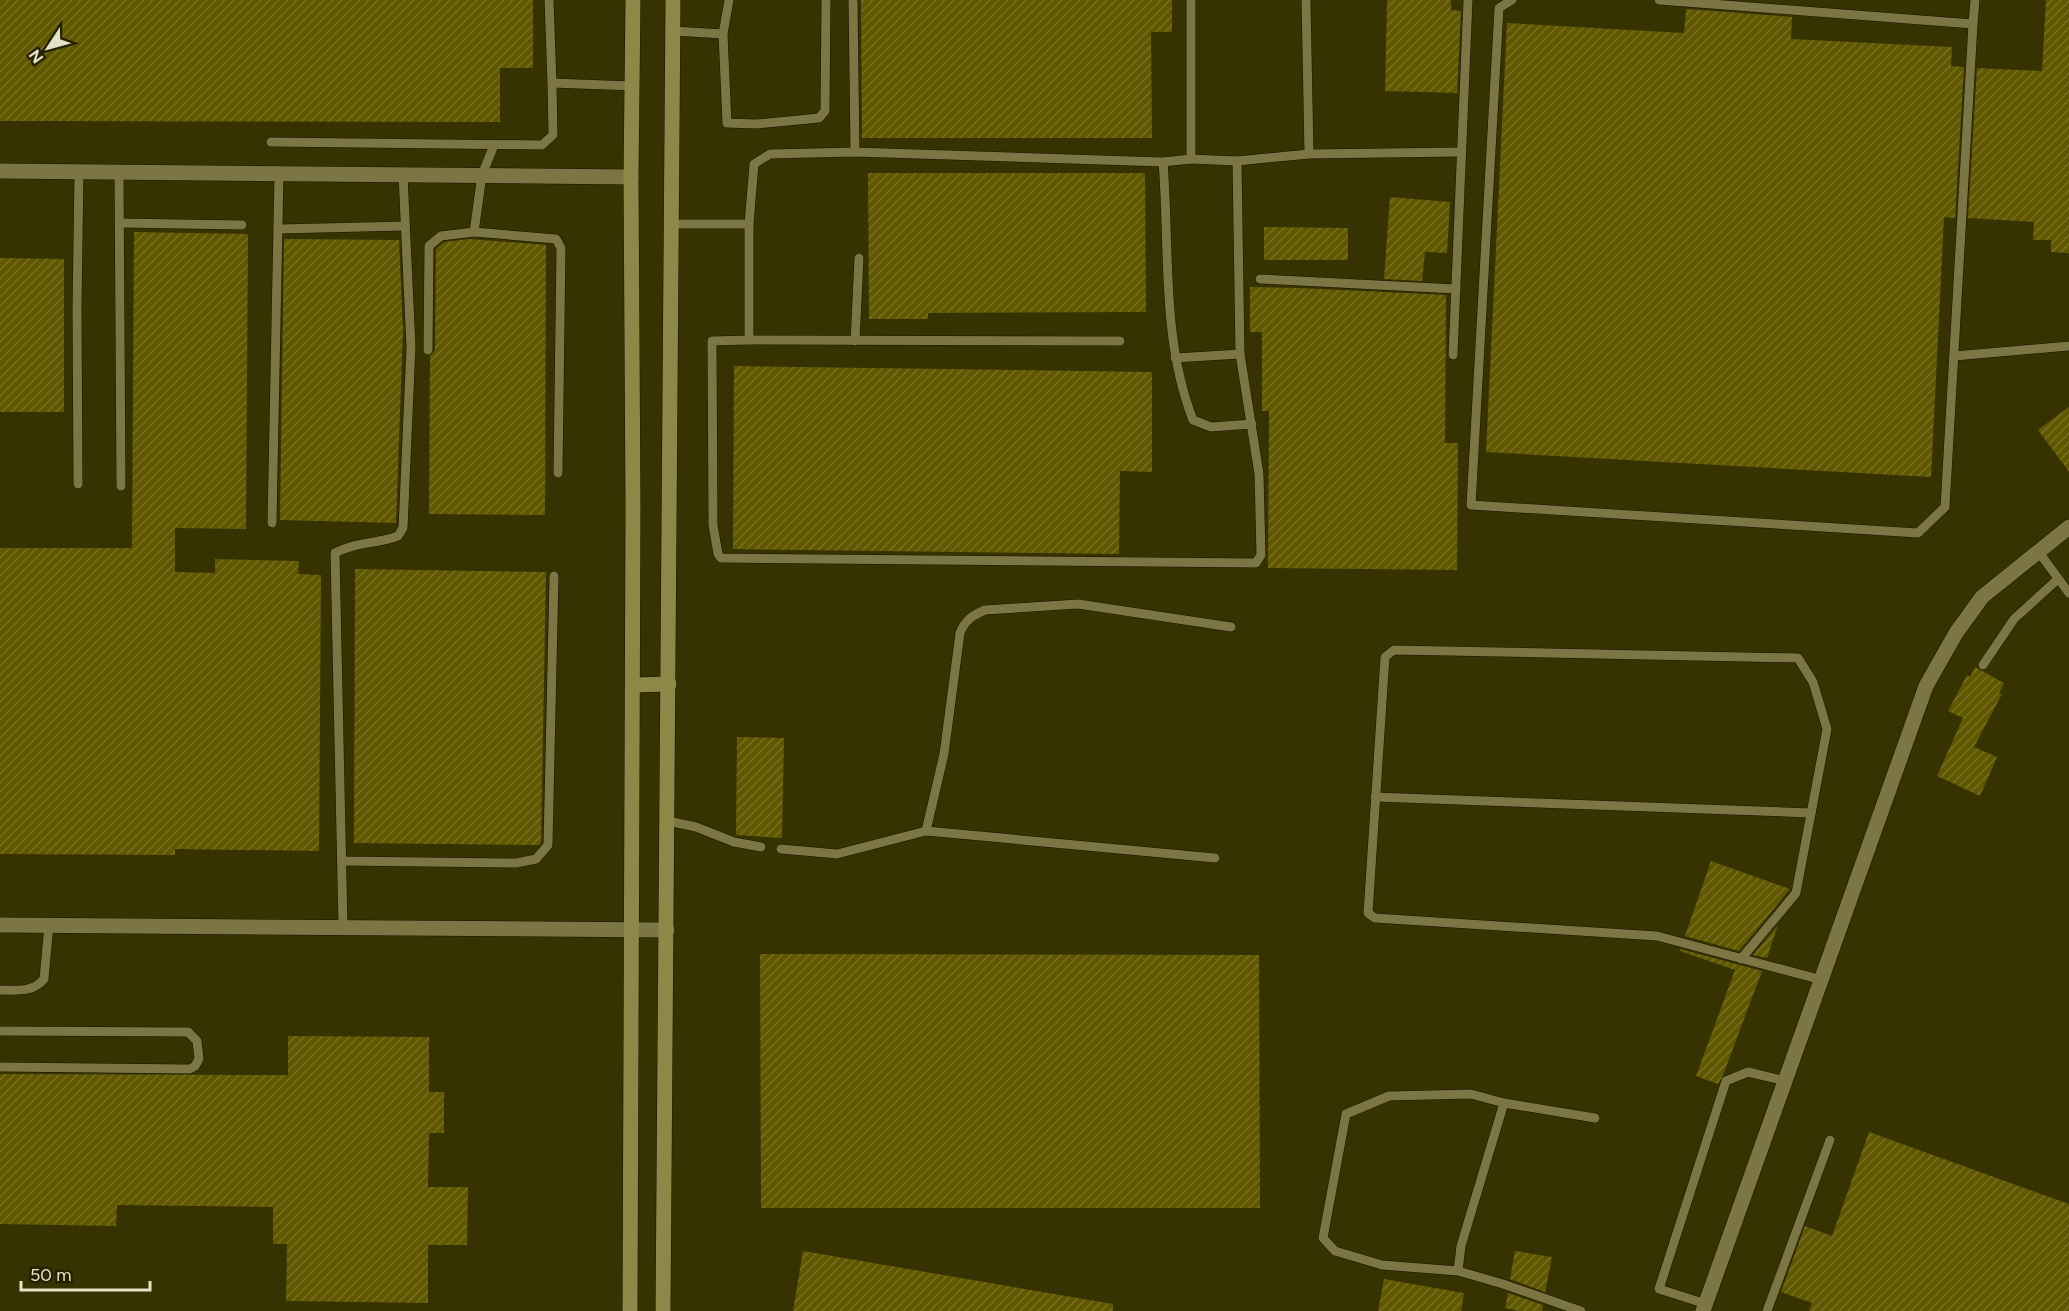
<svg xmlns="http://www.w3.org/2000/svg" width="2069" height="1311" font-family="Figtree,sans-serif">
<style>
.built{fill:#373202}
.building{fill:url(#building-hatch)}
.lines{fill:none;stroke-linecap:round;stroke-linejoin:round}
.lane-casing{stroke:#161300;stroke-width:10}
.street-casing{stroke:#161300;stroke-width:16}
.secondary-casing{stroke:#161300;stroke-width:16}
.lane{stroke:#7b7643;stroke-width:9}
.street{stroke:#7b7643;stroke-width:15}
.secondary{stroke:#8d8748;stroke-width:15}
</style>
<defs>
<pattern id="building-hatch" width="6" height="6" patternUnits="userSpaceOnUse" patternTransform="scale(1.5)"><rect width="6" height="6" fill="#5f5801"/><path d="M-1 1l2-2M0 6l6-6M5 7l2-2" fill="none" stroke="#767025"/></pattern>
</defs>
<rect width="100%" height="100%" fill="#2f2b03"/>
<rect class="built" x="0" y="0" width="2069" height="1311"/>
<g class="building">
<polygon points="0,0 533,0 533,68 500,68 500,122 0,121"/>
<polygon points="861,0 1172,0 1172,32 1151,32 1152,138 862,138"/>
<polygon points="1387,0 1451,0 1451,10 1461,11 1457,93 1385,91"/>
<polygon points="2046,0 2069,0 2069,253 2051,252 2051,240 2033,240 2034,222 1968,218 1977,68 2042,71"/>
<polygon points="1686,9 1792,17 1791,39 1952,47 1951,66 1964,67 1955,218 1944,217 1931,477 1486,452 1507,23 1684,33"/>
<polygon points="868,173 1145,173 1146,312 928,313 928,319 869,319"/>
<polygon points="1390,197 1450,202 1447,253 1425,252 1422,281 1384,279"/>
<polygon points="1264,227 1348,228 1348,260 1264,260"/>
<polygon points="134,232 248,234 246,529 175,528 175,572 215,573 215,559 299,561 298,574 321,575 319,851 175,849 175,855 0,854 0,548 132,548"/>
<polygon points="284,239 399,240 403,331 396,523 280,520"/>
<polygon points="469,239 546,245 545,515 429,514 430,356 435,350 436,249 444,242"/>
<polygon points="0,258 64,259 64,412 0,412"/>
<polygon points="1250,287 1298,288 1446,295 1445,443 1458,443 1457,570 1268,568 1269,411 1262,411 1262,332 1250,332"/>
<polygon points="734,366 1152,372 1152,472 1120,471 1119,554 733,549"/>
<polygon points="2069,407 2069,472 2038,430"/>
<polygon points="355,569 546,572 541,842 539,845 354,843"/>
<polygon points="1975,667 2004,683 1999,693 2002,694 1974,747 1997,757 1980,796 1937,776 1963,718 1948,711 1967,675 1970,677"/>
<polygon points="737,737 784,738 782,838 736,835"/>
<polygon points="1711,861 1790,889 1739,951 1685,936"/>
<polygon points="1778,925 1767,958 1753,955"/>
<polygon points="1680,949 1762,971 1723,1075 1718,1084 1696,1076 1735,970 1680,951"/>
<polygon points="760,954 1259,955 1260,1208 761,1208"/>
<polygon points="288,1036 429,1037 429,1092 444,1092 444,1133 429,1133 428,1187 468,1187 467,1245 428,1245 428,1303 286,1301 287,1244 273,1244 273,1207 117,1205 116,1226 0,1224 0,1074 288,1075"/>
<polygon points="1869,1132 2069,1204 2069,1311 1809,1311 1812,1303 1781,1292 1805,1226 1832,1236"/>
<polygon points="803,1251 1113,1304 1113,1311 793,1311"/>
<polygon points="1515,1251 1552,1257 1545,1292 1510,1279"/>
<polygon points="1384,1279 1464,1293 1461,1311 1378,1311"/>
<polygon points="1508,1293 1543,1305 1542,1311 1519,1311 1505,1308"/>
</g>
<g class="lines">
<g class="lane-casing">
<g id="lane">
<polyline points="549,0 552,83"/>
<polyline points="729,0 723,34 727,123 756,124 819,118 825,111 826,0"/>
<polyline points="853,0 855,152"/>
<polyline points="1191,0 1191,159 1237,161 1309,154 1461,152"/>
<polyline points="1306,0 1309,154"/>
<polyline points="1512,0 1499,8 1471,505 1918,533 1945,507 1973,24 1659,0"/>
<polyline points="1973,24 1975,0"/>
<polyline points="673,31 723,34"/>
<polyline points="271,142 542,145 553,135 552,83 633,86"/>
<path d="M1163 162C1170 248 1161 338 1193 420L1211 427 1252 424"/>
<polyline points="119,172 121,486"/>
<polyline points="120,223 242,225"/>
<polyline points="670,224 749,224 749,340 1120,341"/>
<polyline points="749,224 754,164 770,154 855,152 1163,162 1191,159"/>
<polyline points="279,229 405,226"/>
<polyline points="474,232 556,239 561,248 558,473"/>
<polyline points="1260,279 1456,289"/>
<polyline points="749,340 712,341 713,525 718,554 721,558 1256,563 1261,555 1259,474 1240,354 1237,161"/>
<polyline points="855,341 859,258"/>
<polyline points="428,350 429,246 441,236 474,232 482,175 494,145"/>
<polyline points="1453,355 1468,0"/>
<polyline points="1954,356 2069,346"/>
<polyline points="1175,358 1240,354"/>
<polyline points="78,484 77,309 79,172"/>
<polyline points="272,523 279,174"/>
<polyline points="2038,551 2069,593"/>
<polyline points="1983,665 2014,619 2058,579"/>
<polyline points="1375,797 1811,813"/>
<polyline points="668,821 696,827 734,842 761,847"/>
<polyline points="926,831 1215,858"/>
<path d="M781 849 837 854 926 831 944 754 960 633C965 620 973 615 985 610L1078 604 1231 627"/>
<polyline points="342,861 516,863 536,859 548,845 554,576"/>
<path d="M343 927 335 553C354 542 378 544 398 536L403 528 411 347 403 175"/>
<polyline points="1741,959 1796,893 1827,729 1813,682 1798,658 1394,650 1385,657 1368,913 1375,918 1657,936 1822,980"/>
<path d="M0 990C16 990 33 993 44 979L49 925"/>
<polyline points="0,1031 188,1032 197,1041 199,1059 195,1066 190,1069 0,1067"/>
<polyline points="1504,1103 1595,1118"/>
<polyline points="1458,1271 1461,1246 1504,1103 1471,1094 1389,1096 1346,1114 1323,1238 1335,1251 1382,1265 1458,1271 1503,1284 1581,1311"/>
<polyline points="1706,1304 1659,1289 1726,1081 1748,1072 1786,1081"/>
<polyline points="1767,1311 1830,1140"/>
</g>
</g>
<g class="street-casing">
<g id="street">
<polyline points="0,171 631,177"/>
<polyline points="0,925 667,930"/>
<polyline points="1703,1311 1926,686 1956,633 1982,597 2069,527"/>
</g>
</g>
<g class="secondary-casing">
<g id="secondary">
<polyline points="633,685 669,684"/>
<polyline points="630,1311 633,507 631,177 633,0"/>
<polyline points="663,1311 673,0"/>
</g>
</g>
<use href="#lane" class="lane"/>
<use href="#street" class="street"/>
<use href="#secondary" class="secondary"/>
</g>
<g transform="translate(48 48) rotate(234)" stroke="#252100" stroke-width="4.5" paint-order="stroke">
<path d="M0-4.5L10 22L0 15L-10 22Z" fill="#e4e2c8"/>
<text y="-9" font-size="16" font-weight="bold" text-anchor="middle" fill="#e4e2c8">N</text>
</g>
<path d="M21 1281v9h129v-9" fill="none" stroke="#e4e2c8" stroke-width="3"/>
<text x="30" y="1281" font-size="18" fill="#e4e2c8" stroke="#252100" stroke-width="4.5" paint-order="stroke">50 m</text>
</svg>
